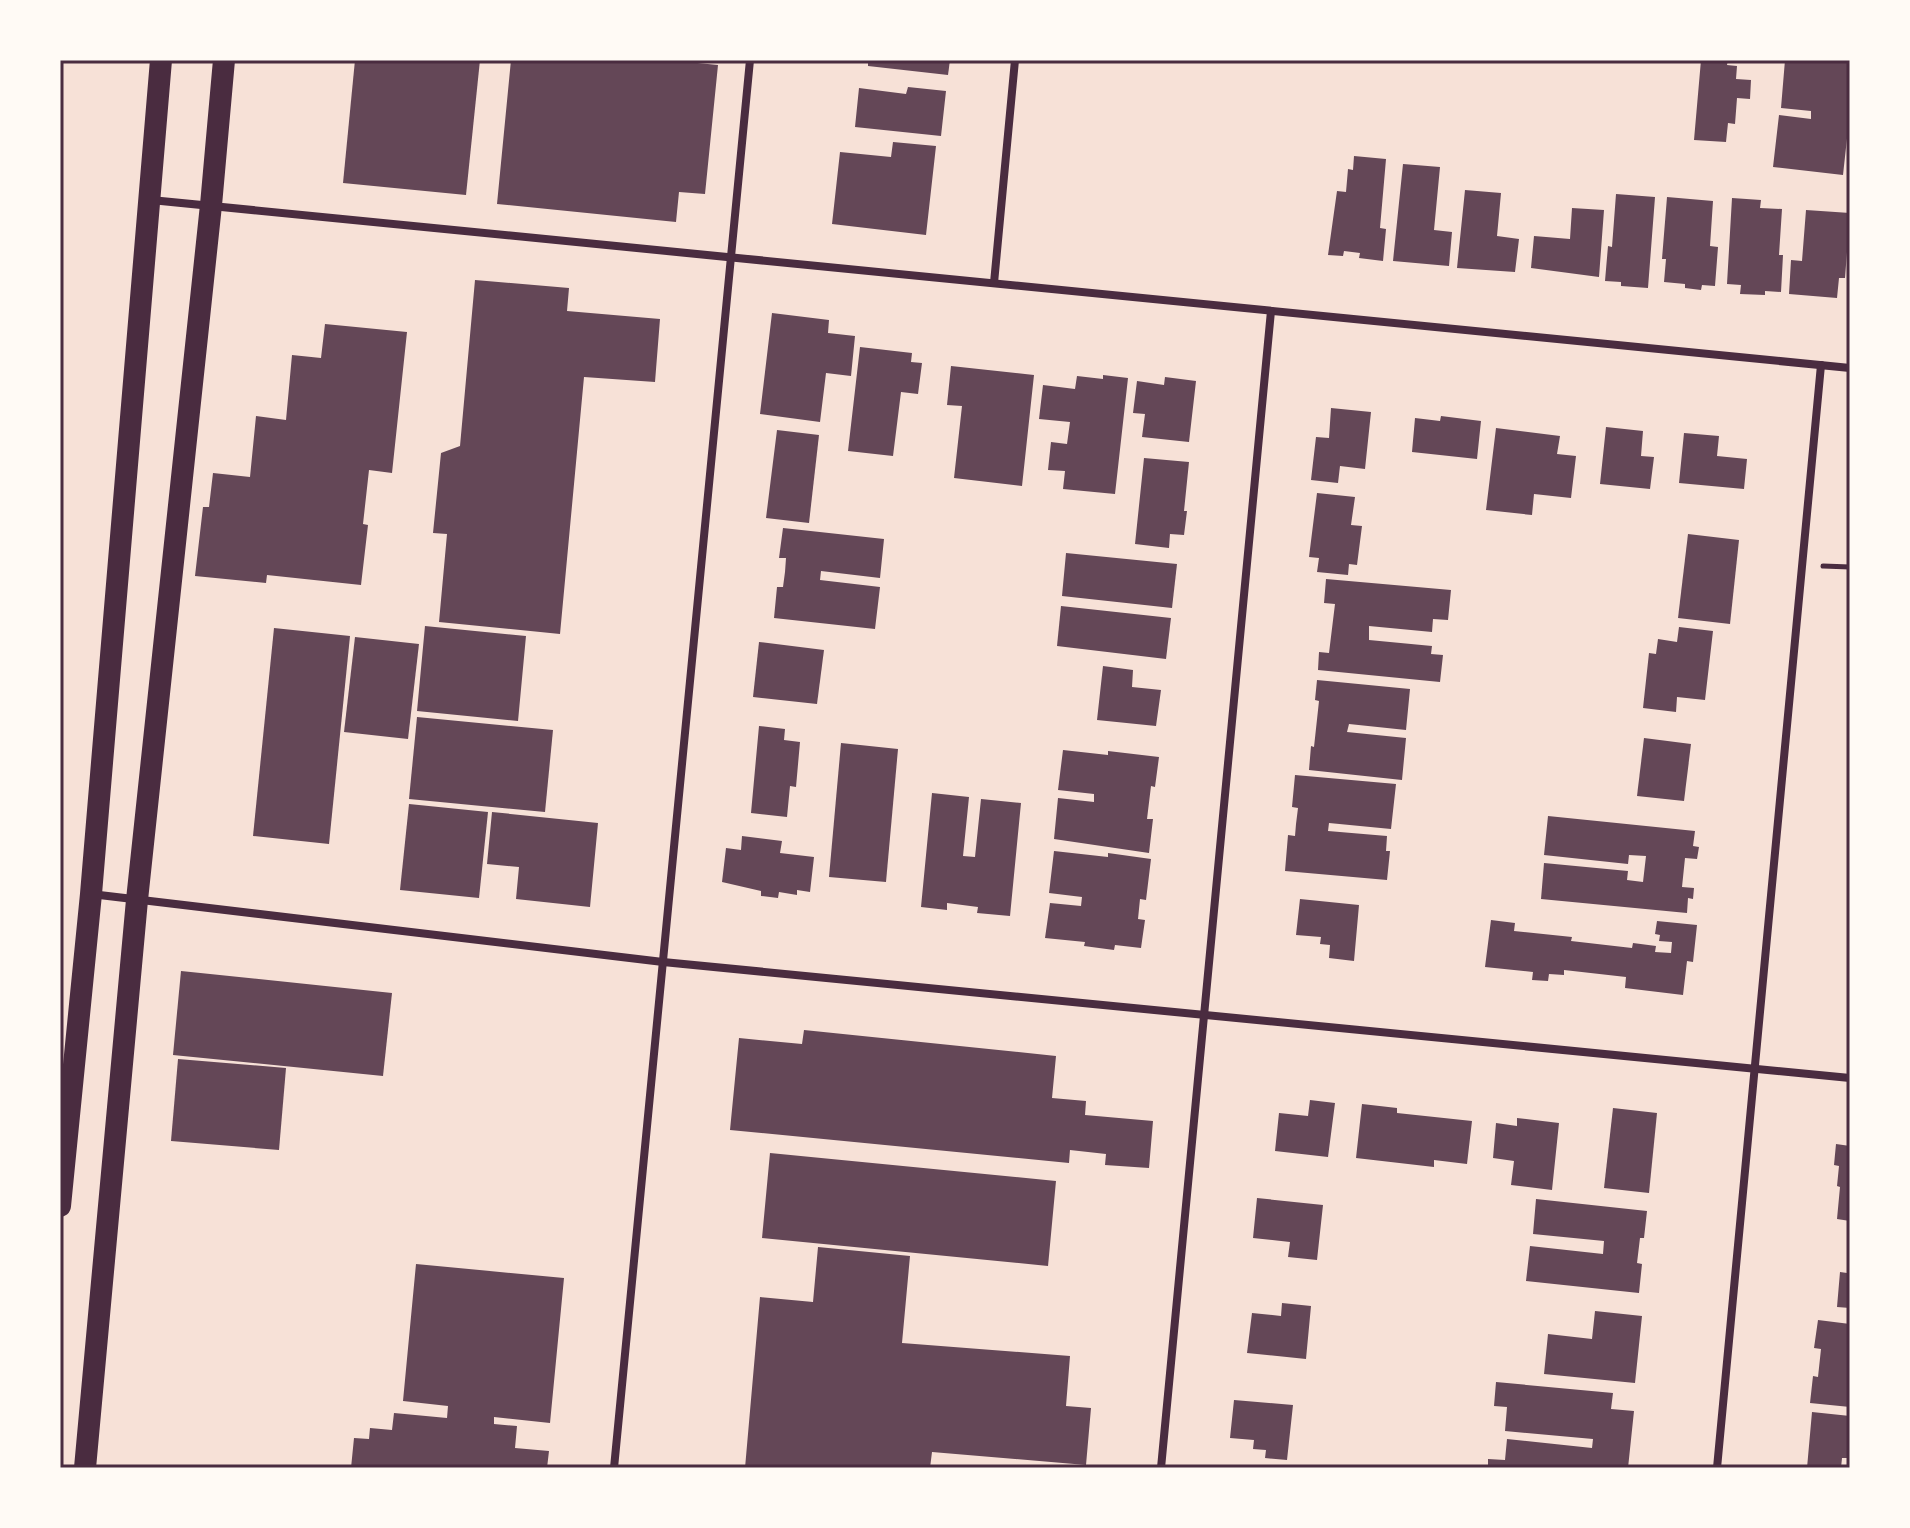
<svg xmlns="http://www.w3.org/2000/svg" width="1910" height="1528" font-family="Lato,sans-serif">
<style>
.building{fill:#644757}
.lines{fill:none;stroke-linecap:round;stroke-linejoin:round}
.path{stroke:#4a2c40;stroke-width:5}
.minor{stroke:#4a2c40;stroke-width:8}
.trunk{stroke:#4a2c40;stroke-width:22}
.neatline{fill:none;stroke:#4a2c40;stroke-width:3}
</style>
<rect width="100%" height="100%" fill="#f7e1d7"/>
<g class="building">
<polygon points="355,60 480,60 466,195 343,183"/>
<polygon points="511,60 667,60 718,65 705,194 679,192 676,222 497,204"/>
<polygon points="868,60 950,60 948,75 868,66"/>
<polygon points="1701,60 1728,60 1727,65 1737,66 1736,79 1751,80 1750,99 1737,98 1735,124 1728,123 1726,142 1694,140"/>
<polygon points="1785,60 1850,62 1850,111 1843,175 1773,167 1779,115 1811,119 1811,111 1781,108"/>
<polygon points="908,87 946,91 941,136 855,127 859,88 906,94"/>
<polygon points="893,142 936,146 926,235 832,224 840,152 891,157"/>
<polygon points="1354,156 1386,159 1380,228 1386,229 1383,261 1359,258 1360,253 1344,251 1343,256 1328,255 1337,191 1346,192 1348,169 1353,170"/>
<polygon points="1403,164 1440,167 1434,230 1452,232 1449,266 1393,261"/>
<polygon points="1465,190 1501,193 1497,236 1519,239 1515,272 1457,268"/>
<polygon points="1616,194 1655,197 1648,288 1621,286 1621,282 1605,281 1608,246 1612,247"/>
<polygon points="1667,197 1713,201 1710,246 1718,247 1715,286 1702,285 1701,290 1685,288 1685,284 1664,282 1666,259 1662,259"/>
<polygon points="1732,198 1761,200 1760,208 1782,209 1779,255 1783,255 1781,292 1765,291 1765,295 1740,294 1741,285 1727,284"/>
<polygon points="1572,208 1604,210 1599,277 1531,268 1534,236 1570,239"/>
<polygon points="1806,210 1850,213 1845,278 1839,278 1837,298 1789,294 1791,260 1802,261"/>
<polygon points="475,280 569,288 567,311 660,319 655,382 584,377 560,634 439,622 447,534 433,533 441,453 460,446"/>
<polygon points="772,313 829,320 828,333 855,336 851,376 826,373 820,422 760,414"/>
<polygon points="325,324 407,332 392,473 369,470 363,524 368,525 361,585 267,575 266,583 195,576 203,507 209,507 213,473 250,477 256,416 286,420 292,355 321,358"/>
<polygon points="860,347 912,353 911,362 922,363 918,394 901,392 893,456 848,451"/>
<polygon points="951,366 1034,375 1022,486 954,478 962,406 947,405"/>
<polygon points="1103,375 1128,378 1115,494 1063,489 1065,471 1048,470 1051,442 1067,444 1070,422 1039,419 1043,385 1075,389 1077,376 1103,379"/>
<polygon points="1165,377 1196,381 1189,442 1142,437 1145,414 1133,413 1137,381 1164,385"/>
<polygon points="1331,408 1371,412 1365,469 1340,466 1338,483 1311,480 1316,437 1329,438"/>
<polygon points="1441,416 1481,421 1477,459 1412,452 1415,418 1440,421"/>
<polygon points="1606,427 1643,431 1641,456 1654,457 1650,489 1600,484"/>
<polygon points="1496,428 1560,436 1557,454 1576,456 1571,498 1534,494 1532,515 1486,510"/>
<polygon points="777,430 819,435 809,523 766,518"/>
<polygon points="1684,433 1719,436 1717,456 1747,459 1744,489 1679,483"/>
<polygon points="1144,458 1189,462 1184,511 1187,511 1184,535 1170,534 1169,548 1135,544"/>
<polygon points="1317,493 1355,497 1351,525 1362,526 1357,565 1349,564 1348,575 1317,572 1319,558 1309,557"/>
<polygon points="783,528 884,539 880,578 821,571 820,580 880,587 875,629 774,618 777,587 783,587 785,572 786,558 779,558"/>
<polygon points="1688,534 1739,540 1730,624 1678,618"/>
<polygon points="1066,553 1177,564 1172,608 1062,596"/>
<polygon points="1326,579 1451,590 1448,620 1433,619 1432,632 1369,626 1369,640 1432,646 1431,654 1443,655 1440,682 1318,670 1319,652 1329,653 1335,604 1324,603"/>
<polygon points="1061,606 1171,618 1166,659 1057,646"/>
<polygon points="425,626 526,636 518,721 417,711"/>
<polygon points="1679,627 1713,631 1705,700 1677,697 1676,712 1643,708 1649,653 1656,654 1658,639 1677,642"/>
<polygon points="274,628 350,636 329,844 253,836"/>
<polygon points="355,637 419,644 408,739 344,732"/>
<polygon points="759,642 824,650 817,704 753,697"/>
<polygon points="1103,666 1133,670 1132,687 1161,690 1156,726 1097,720"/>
<polygon points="1317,680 1410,689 1406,730 1349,724 1347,732 1406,738 1402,780 1309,770 1311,746 1314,747 1319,701 1315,700"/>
<polygon points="417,717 553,730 545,812 409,799"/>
<polygon points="759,726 785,729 784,740 800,742 796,787 790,786 787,817 751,813"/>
<polygon points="1644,738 1691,744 1684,801 1637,796"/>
<polygon points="841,743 898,749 886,882 829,877"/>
<polygon points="1063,750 1108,755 1108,751 1159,757 1155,787 1151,786 1147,819 1153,819 1149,853 1054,839 1058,798 1094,802 1094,794 1058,790"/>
<polygon points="1295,775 1396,784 1391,829 1329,823 1328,831 1387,836 1386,851 1390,851 1387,880 1285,871 1288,835 1295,836 1296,824 1298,808 1292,807"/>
<polygon points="932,793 969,797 963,856 975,857 981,799 1021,803 1010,916 977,913 978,907 947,903 947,910 921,907"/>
<polygon points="409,804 488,812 479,898 400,890"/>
<polygon points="492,812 598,823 590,907 516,899 519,867 487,864"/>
<polygon points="1548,816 1695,831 1693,846 1699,847 1697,859 1685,858 1682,887 1694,888 1693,899 1688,898 1687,913 1541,899 1544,863 1628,871 1627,880 1643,882 1646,856 1629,855 1628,864 1544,855"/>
<polygon points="742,836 782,841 780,853 814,857 810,892 797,890 797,895 779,892 778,898 761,896 761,891 722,882 726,848 741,850"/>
<polygon points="1054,851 1108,857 1108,853 1151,859 1146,900 1140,899 1138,919 1145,920 1141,948 1115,945 1114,950 1084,946 1085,942 1045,938 1050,903 1081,906 1082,897 1049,893"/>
<polygon points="1300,899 1359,905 1354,961 1329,958 1330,945 1320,944 1321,937 1296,935"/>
<polygon points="1491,920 1515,923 1514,931 1572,937 1571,941 1632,948 1633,943 1656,946 1655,952 1671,953 1672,942 1659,941 1660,935 1655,934 1657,921 1697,925 1693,962 1687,961 1683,995 1625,988 1626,977 1564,970 1564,975 1549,974 1548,981 1532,980 1533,972 1485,967"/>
<polygon points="181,971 392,993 383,1076 173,1055"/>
<polygon points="804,1030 1056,1056 1052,1098 1086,1101 1085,1115 1153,1121 1149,1168 1105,1165 1106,1154 1070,1150 1069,1163 730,1130 739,1038 802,1044"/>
<polygon points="178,1059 286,1068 279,1150 171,1141"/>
<polygon points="1310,1100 1335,1103 1328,1157 1275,1151 1279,1113 1308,1116"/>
<polygon points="1362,1104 1397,1108 1397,1113 1472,1121 1467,1164 1434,1160 1434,1167 1356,1158"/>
<polygon points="1613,1108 1657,1113 1649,1193 1604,1188"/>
<polygon points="1517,1118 1559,1123 1552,1190 1511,1185 1514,1161 1493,1158 1496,1123 1517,1126"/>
<polygon points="1836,1144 1850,1146 1850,1221 1837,1219 1840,1187 1837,1186 1839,1166 1834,1165"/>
<polygon points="770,1153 1056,1181 1048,1266 762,1238"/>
<polygon points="1257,1198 1323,1205 1317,1260 1288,1257 1290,1242 1253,1238"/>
<polygon points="1536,1199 1647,1211 1644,1238 1640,1238 1637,1263 1642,1264 1639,1293 1526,1281 1530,1246 1603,1254 1604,1241 1533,1234"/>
<polygon points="818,1247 910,1256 902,1343 1070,1356 1066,1406 1091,1408 1086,1465 932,1452 930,1468 745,1468 760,1297 813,1302"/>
<polygon points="1848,1259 1850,1259 1850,1308 1837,1307 1840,1272 1847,1273"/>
<polygon points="416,1264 564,1278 550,1423 494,1417 494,1424 517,1426 515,1448 549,1451 547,1468 351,1468 354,1438 369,1439 370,1428 392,1430 394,1413 447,1418 448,1406 403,1401"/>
<polygon points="1282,1303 1311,1306 1306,1359 1247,1353 1252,1313 1281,1316"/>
<polygon points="1595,1311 1642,1316 1635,1383 1544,1374 1548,1334 1592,1339"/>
<polygon points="1818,1320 1850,1324 1850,1407 1810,1403 1813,1376 1818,1377 1821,1349 1814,1348"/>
<polygon points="1496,1382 1613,1393 1611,1409 1634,1411 1628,1468 1488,1468 1488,1459 1505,1460 1507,1439 1592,1448 1593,1439 1505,1431 1507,1407 1494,1406"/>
<polygon points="1234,1400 1293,1405 1287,1460 1265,1458 1266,1450 1253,1449 1254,1440 1230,1438"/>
<polygon points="1812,1412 1850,1416 1850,1458 1842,1458 1841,1468 1807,1468"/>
</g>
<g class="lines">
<polyline class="path" points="1823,566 1850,567"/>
<g class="minor">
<polyline points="151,200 1850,368"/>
<polyline points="994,283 1015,60"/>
<polyline points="91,894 663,962 1850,1078"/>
<polyline points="614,1468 750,60"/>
<polyline points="1161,1468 1271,311"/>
<polyline points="1717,1468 1821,365"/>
</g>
<g class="trunk">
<polyline points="60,1206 91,894 161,60"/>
<polyline points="85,1468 137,900 211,205 224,60"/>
</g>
</g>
<rect width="1910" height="1528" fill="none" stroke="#fffaf5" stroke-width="124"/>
<rect x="62" y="62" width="1786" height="1404" class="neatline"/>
</svg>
